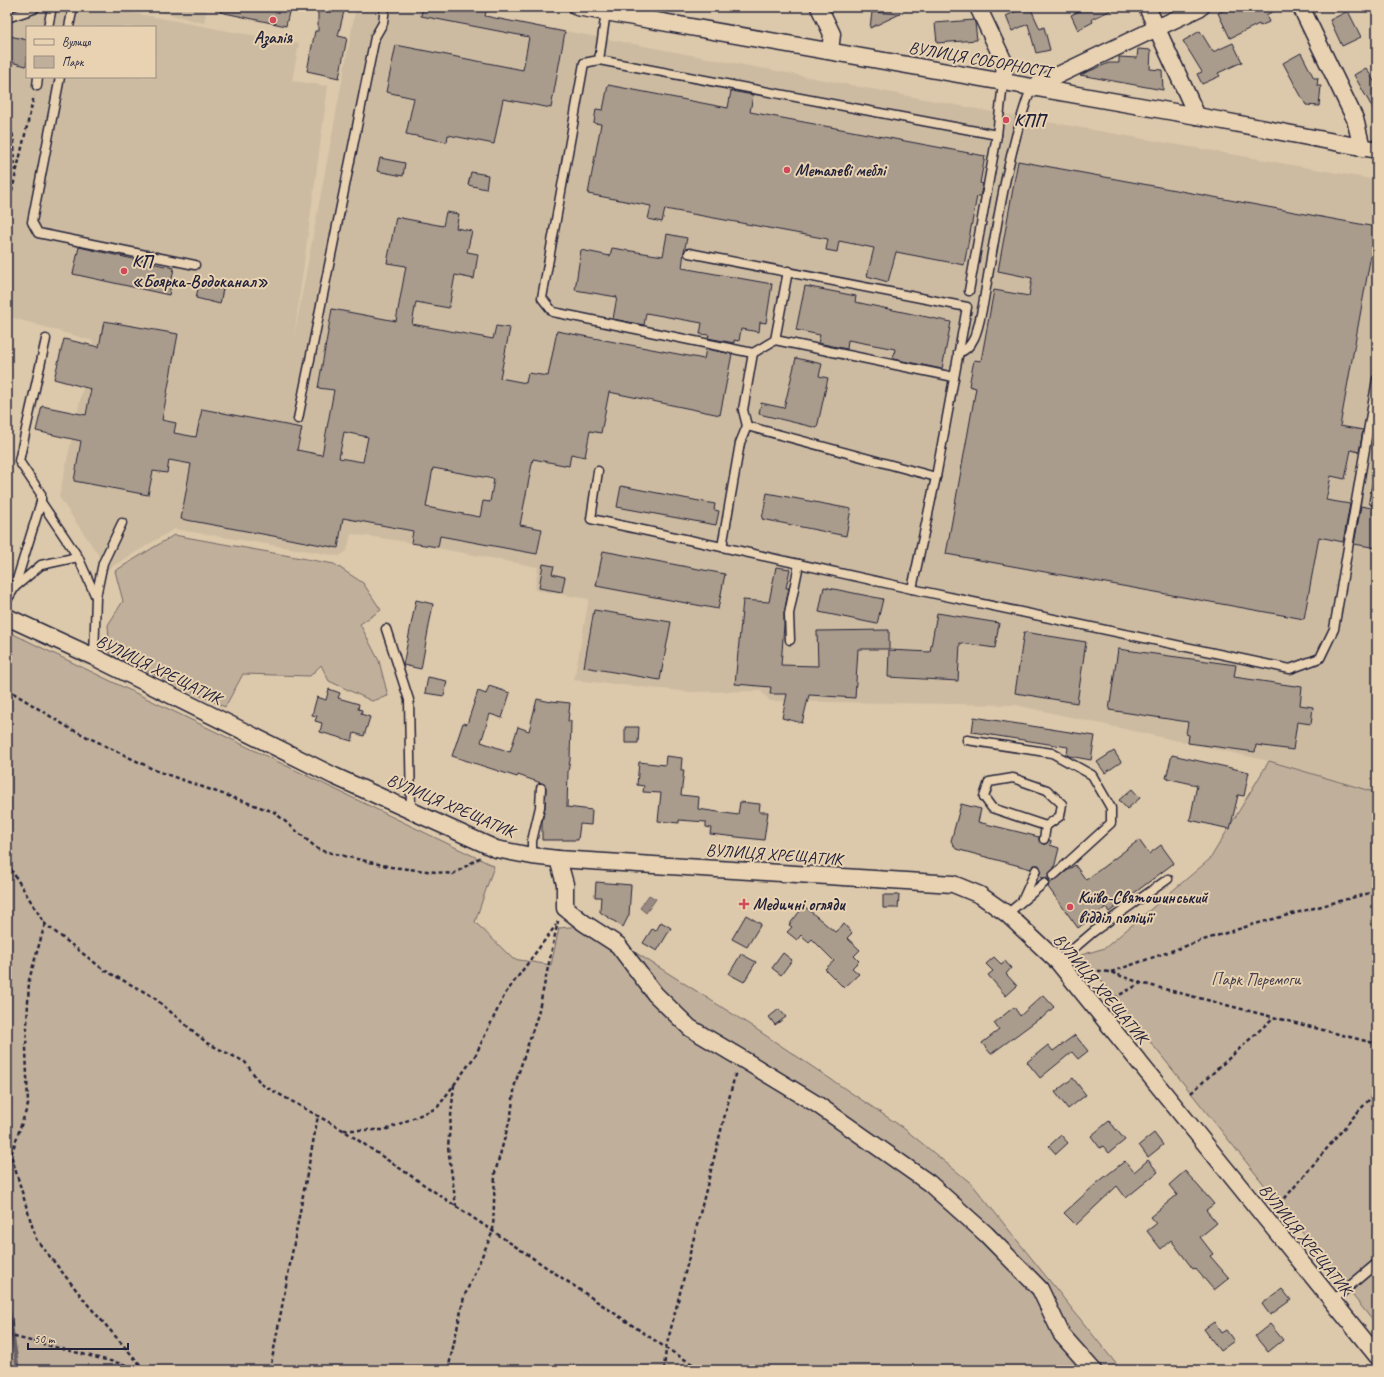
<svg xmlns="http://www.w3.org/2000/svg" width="1384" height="1377" font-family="Caveat,sans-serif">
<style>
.built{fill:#cdbba1;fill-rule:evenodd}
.green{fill:#c0af9a;stroke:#71686a}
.water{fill:#988a81;stroke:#696065}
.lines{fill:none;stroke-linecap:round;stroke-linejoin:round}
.stream{stroke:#696065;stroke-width:4}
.building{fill:#aa9c8c;stroke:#22223b;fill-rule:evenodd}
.service-casing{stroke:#22223b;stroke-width:11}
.minor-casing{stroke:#22223b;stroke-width:19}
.path{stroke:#22223b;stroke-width:2.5;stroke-dasharray:4 3;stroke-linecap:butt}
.service{stroke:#e8d2b1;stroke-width:8}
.minor{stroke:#e8d2b1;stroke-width:16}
.poi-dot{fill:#d1495b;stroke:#e8d2b1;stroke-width:1.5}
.labels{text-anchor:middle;stroke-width:4;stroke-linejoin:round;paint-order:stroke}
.poi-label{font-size:17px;font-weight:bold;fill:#22223b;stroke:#e8d2b1;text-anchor:start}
.street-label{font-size:17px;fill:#22223b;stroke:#e8d2b1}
.park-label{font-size:17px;fill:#423e4e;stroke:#e8d2b1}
</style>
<rect width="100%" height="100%" fill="#dcc8aa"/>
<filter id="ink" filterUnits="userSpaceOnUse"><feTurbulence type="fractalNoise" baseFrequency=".025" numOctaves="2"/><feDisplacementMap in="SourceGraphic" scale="8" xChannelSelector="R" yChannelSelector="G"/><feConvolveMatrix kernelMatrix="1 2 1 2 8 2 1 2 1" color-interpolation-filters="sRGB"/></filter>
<g filter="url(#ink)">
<g class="built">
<path d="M7 7H103L233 32 299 43 292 81 328 86 294 337 356 7H437L456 11 457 7H487L486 16 1003 114 1377 180V793L1269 761 1016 705 770 701 761 691 691 692 574 680 589 599 535 590 538 567 395 540 351 534 347 551 339 556 174 529 108 569 59 497 93 341 7 316ZM27 27H155V77H27Z"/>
<polygon points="157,7 207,7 204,23 156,11"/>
</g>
<g class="green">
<polygon points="174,535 334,564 363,583 381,610 360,624 379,661 388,696 372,701 329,681 321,665 310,676 243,674 225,707 110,654 108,625 123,601 115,571"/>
<polygon points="7,631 494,866 475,922 513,959 551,965 559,928 592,925 750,1025 902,1127 972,1184 1121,1370 7,1370"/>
<polygon points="1269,761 1377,793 1377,1326 1081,955 1105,948 1210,859"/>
</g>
<polygon class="water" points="649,895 656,899 646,913 640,908"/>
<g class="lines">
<polyline class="stream" points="7,1300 18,1370"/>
</g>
<g class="building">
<polygon points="221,7 290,7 286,26 220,12"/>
<polygon points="318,7 345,7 338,36 347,38 339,78 307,71 315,31 318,31"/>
<polygon points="423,7 437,7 456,11 457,7 487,7 485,16 565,32 551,108 503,99 494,144 448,135 447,142 406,134 414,98 386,92 396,45 523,70 529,37 421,16"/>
<polygon points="1025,7 1030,7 1040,29 1044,27 1050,50 1036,53 1028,24 1012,31 1006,16"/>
<polygon points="1088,7 1118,7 1092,19 1093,22 1078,30 1071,15"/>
<polygon points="1231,7 1238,7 1241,12 1252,7 1282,7 1266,15 1269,22 1260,26 1259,24 1230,38 1218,13"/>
<polygon points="1348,11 1361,37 1342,46 1330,20"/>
<polygon points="872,12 900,14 870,28"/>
<polygon points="974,20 975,23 977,40 937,43 935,23"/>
<polygon points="1200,31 1213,52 1233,43 1242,62 1218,73 1220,76 1202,84 1197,74 1202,72 1183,41"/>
<polygon points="10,36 27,40 27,60 26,66 7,61 7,40 9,40"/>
<polygon points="1138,49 1151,50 1150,69 1162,70 1163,90 1080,75 1109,63 1119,63 1119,57 1137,58"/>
<polygon points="1301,53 1314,78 1318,78 1317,86 1321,86 1319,106 1306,105 1283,63"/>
<polygon points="1366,68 1377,86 1377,116 1354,75"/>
<polygon points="608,85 728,108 731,91 753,95 750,112 985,156 980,183 983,184 980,196 977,196 964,265 896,252 888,282 867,276 874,248 839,241 837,252 826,250 828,239 665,209 662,222 648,219 651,206 588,194 601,124 594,123 596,109 603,110"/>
<polygon points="380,158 405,163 403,176 377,171"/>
<polygon points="1018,161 1376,227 1340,426 1363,430 1359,452 1351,450 1345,479 1331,476 1326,500 1350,504 1343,542 1319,537 1304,619 946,554 976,388 969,386 974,360 981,361 994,290 1029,296 1032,278 998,271"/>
<polygon points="471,172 488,175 486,189 468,185"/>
<path d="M446 212 459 214 456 228 472 231 467 252 478 254 474 279 455 275 449 308 416 302 412 324 493 339 496 326 510 328 500 378 526 383 528 373 548 376 557 331 704 359 706 349 732 354 720 415 609 392 601 433 590 431 585 457 571 454 569 466 533 459 520 525 542 529 537 554 440 536 438 547 411 543 413 531 343 518 338 548 181 519 191 464 169 460 167 473 153 471 148 495 74 481 81 441 36 431 42 406 86 415 91 389 54 379 64 339 99 347 104 321 178 334 162 420 176 423 174 433 196 437 202 409 302 428 297 450 322 455 334 390 318 388 332 309 396 321 406 266 387 263 396 217 443 226ZM344 432 368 437 363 462 339 458ZM433 468 494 479 490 502 483 501 480 517 426 507Z"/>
<polygon points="667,234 687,238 684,252 682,268 772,284 766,323 760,322 759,332 741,329 739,341 734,340 734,343 708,338 709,335 700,334 702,323 646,313 644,325 613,319 617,297 575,290 581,250 610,256 612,248 663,256"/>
<polygon points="79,247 174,268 169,295 73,274"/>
<polygon points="199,284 223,289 220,304 196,298"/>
<polygon points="805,286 856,296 855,302 951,322 942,369 893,359 895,349 848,340 847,349 818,343 820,335 796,330"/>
<polygon points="796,358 822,364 819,376 828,378 817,428 759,414 761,403 784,408"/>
<polygon points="621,486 715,504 714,510 719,511 716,525 617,507"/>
<polygon points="767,493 851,509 846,536 762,519"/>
<polygon points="1361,506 1377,509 1377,548 1354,544"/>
<polygon points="603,551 725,574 718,609 596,586"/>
<polygon points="543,564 554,566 552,574 565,577 562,592 539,588"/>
<polygon points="776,567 790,569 786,588 789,588 784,613 784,625 781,665 818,666 817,631 889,630 889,649 858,649 855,698 809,695 802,723 782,718 787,694 770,694 771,687 735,684 743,600 769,602"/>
<polygon points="824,587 883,599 877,624 819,612"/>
<polygon points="416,600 433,604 421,669 403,665"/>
<polygon points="594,610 671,622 660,680 584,667"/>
<polygon points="937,613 999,623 995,648 960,643 958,681 888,677 889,650 930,652"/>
<polygon points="1024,632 1086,642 1077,703 1015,693"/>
<polygon points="1118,649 1236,665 1234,677 1302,687 1300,705 1313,707 1311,724 1297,722 1293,750 1256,745 1255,752 1188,743 1189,735 1186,734 1188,722 1109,710"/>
<polygon points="428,677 447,681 444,696 425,693"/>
<polygon points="489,686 510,693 502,718 490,714 481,742 510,752 518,727 529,731 537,699 551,702 551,701 570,703 568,721 571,721 570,760 568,772 567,807 592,810 591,825 580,824 578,840 542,840 542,822 545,807 546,788 544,784 518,775 517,777 452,756 463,723 467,724 478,691 486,694"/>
<polygon points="329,689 340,693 338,698 359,704 358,709 362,710 361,714 370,717 364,736 354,733 352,741 320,732 322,723 315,721 317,716 312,715 317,697 326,700"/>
<polygon points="974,717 1095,736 1091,760 1069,756 1067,755 1068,747 972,732"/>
<polygon points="625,727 639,727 638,743 625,743"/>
<polygon points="1114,751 1121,762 1105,773 1097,762"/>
<polygon points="1172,755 1249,772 1244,796 1238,795 1230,829 1190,820 1197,785 1166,778"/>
<polygon points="666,756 682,758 681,770 684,770 681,795 699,797 698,809 738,815 740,802 760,804 759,812 768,812 764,840 710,834 711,828 706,827 706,822 679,820 679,823 658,821 661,793 643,792 644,786 637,785 639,762 665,765"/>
<polygon points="1132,789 1140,798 1127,809 1119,800"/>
<polygon points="961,804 981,809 978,822 1039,837 1039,841 1043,844 1046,844 1049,840 1051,841 1050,845 1059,848 1054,868 1048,875 1048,878 1050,881 1049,884 1075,865 1086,880 1139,840 1149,854 1161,845 1174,863 1109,912 1106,907 1078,928 1048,887 1049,884 1048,880 1046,878 1041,878 1039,876 1041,870 1039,865 1033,865 1031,869 956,849 951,841"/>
<polygon points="596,882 631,885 629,915 623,927 600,912 601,897 595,897"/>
<polygon points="883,895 899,895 898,908 883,908"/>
<polygon points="804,906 835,932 844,924 852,933 847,938 860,950 854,956 859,961 852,968 859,974 844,988 825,969 834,961 812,939 809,942 801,935 797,940 787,932 792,927 789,925"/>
<polygon points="746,915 761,924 747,947 732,939"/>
<polygon points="661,922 671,928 657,951 643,943 652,929 656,931"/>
<polygon points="783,953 792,960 781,975 772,968"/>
<polygon points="741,954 756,962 744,982 729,974"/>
<polygon points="994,957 1001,964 1005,961 1011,968 1006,974 1017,986 1006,996 988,975 993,971 986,964"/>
<polygon points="1043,995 1054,1007 1041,1019 1040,1018 991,1054 982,1043 999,1030 994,1023 1014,1007 1020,1016"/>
<polygon points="779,1009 786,1017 775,1025 769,1017"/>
<polygon points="1075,1035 1088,1051 1078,1059 1072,1052 1040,1078 1027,1062 1048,1045 1053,1051"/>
<polygon points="1073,1078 1086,1095 1068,1109 1055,1092"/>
<polygon points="1109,1121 1125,1140 1109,1153 1103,1146 1100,1148 1091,1136"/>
<polygon points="1154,1133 1163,1145 1148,1157 1139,1145"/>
<polygon points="1061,1135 1068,1143 1056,1154 1049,1146"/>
<polygon points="1148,1160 1158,1172 1126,1198 1117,1186 1076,1225 1064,1213 1097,1183 1125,1161 1134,1172"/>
<polygon points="1185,1171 1214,1204 1206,1210 1217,1223 1200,1237 1213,1254 1210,1256 1229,1278 1214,1290 1195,1268 1193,1269 1171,1240 1161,1249 1147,1231 1156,1224 1150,1217 1177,1195 1169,1185"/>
<polygon points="1282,1289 1291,1300 1270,1315 1262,1304"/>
<polygon points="1214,1322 1221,1333 1226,1330 1234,1341 1220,1351 1204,1329"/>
<polygon points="1270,1324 1283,1340 1268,1352 1255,1336"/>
</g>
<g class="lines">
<g class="service-casing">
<g id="service">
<polyline points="606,12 599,60 584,63 542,298 553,312 753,353"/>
<polyline points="7,18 34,9 34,7"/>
<polyline points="48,27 52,7"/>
<polyline points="69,27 73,7"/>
<polyline points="599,60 997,135"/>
<polyline points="60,77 32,222 38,233 195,265"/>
<polyline points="37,86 38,77"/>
<polyline points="689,253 967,307 936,477 912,589"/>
<polyline points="969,291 997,135 1003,83"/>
<polyline points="775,340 954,377"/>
<path d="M958 353C977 348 979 321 983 305 996 231 1006 158 1031 88"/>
<polyline points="298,419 375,37 383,23 385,7"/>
<polyline points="747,426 936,477"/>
<polyline points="598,471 591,519 722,547 912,589 1290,669 1320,658 1334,629 1377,379"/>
<polyline points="1374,501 1377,484"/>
<polyline points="41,502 41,494 19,461 46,339"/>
<polyline points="722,547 740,443 747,426 743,410 753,353 775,340 788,271"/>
<polyline points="15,586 41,502 78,557"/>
<polyline points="96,597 103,563 122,523"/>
<polyline points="7,600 15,587 41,565 78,557 96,597 94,657"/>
<polyline points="386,629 409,700 411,810"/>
<polyline points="790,640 789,614 799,564"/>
<polyline points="967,740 1052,753 1092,775 1111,808 1111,823 1053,876"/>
<polyline points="1044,839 1046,826 992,808 984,797 989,782 1013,778 1047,790 1062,804 1060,816 1046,826"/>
<polyline points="532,856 532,841 540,807 541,788"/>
<polyline points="1023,899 1036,870"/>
<polyline points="1007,914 1044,883"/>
<polyline points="1058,962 1093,932 1168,879"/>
<polyline points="1332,1301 1377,1263"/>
</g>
</g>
<g class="minor-casing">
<g id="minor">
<polyline points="577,7 1197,116 1377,150"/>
<polyline points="819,7 832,34 830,51"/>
<polyline points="978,7 1005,64 1003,83"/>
<polyline points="1147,7 1197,116"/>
<polyline points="1301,7 1355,119 1362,148"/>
<polyline points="1031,88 1201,7"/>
<polyline points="7,617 94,657 334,776 496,849 532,856 558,859 953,884 980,895 1007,914 1058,962 1377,1356"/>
<polyline points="558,859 565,884 565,908 584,923 618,945 655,994 690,1028 739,1057 818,1105 929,1183 986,1234 1040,1289 1062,1335 1093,1370"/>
</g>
</g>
<g class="path">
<polyline points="7,113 14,141 15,171"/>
<polyline points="7,212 34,96"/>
<polyline points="7,689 69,728 157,771 274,812 319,850 391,867 453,874 481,857"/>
<polyline points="7,863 45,924 104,970 152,996 207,1043 245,1062 261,1084 343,1130 666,1348 702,1370"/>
<polyline points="45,924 29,980 26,1048 28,1105 11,1155 36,1239 89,1306 144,1369"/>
<polyline points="1091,970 1110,972 1141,983 1377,1044"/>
<polyline points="1111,972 1200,941 1255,924 1377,891"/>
<polyline points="1114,998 1141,983"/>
<polyline points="454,1085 448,1147 456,1206"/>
<polyline points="1191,1093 1273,1018"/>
<polyline points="344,1130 385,1130 437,1108 475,1056 505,994 556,925"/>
<polyline points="1280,1204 1356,1114 1377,1091"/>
<polyline points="7,1335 146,1370"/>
<polyline points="270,1370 318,1116"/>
<polyline points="448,1370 464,1297 493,1231 495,1173 511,1115 515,1084 538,1014 558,921"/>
<polyline points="664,1370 666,1348 736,1071"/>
</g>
<use href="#service" class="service"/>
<use href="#minor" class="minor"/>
</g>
</g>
<g class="poi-dot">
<circle cx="273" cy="20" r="4"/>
<circle cx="1006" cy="120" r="4"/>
<circle cx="787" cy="170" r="4"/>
<circle cx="124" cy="271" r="4"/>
<path d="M742 898h4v4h4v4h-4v4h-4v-4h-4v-4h4z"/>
<circle cx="1070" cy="907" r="4"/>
</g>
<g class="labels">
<g class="poi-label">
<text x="273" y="43" text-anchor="middle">Азалія</text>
<text x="1014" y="126">КПП</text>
<text x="795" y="176">Металеві меблі</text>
<text x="132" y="267">КП<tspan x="132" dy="20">«Боярка-Водоканал»</tspan></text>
<text x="1078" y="903">Київо-Святошинський<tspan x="1078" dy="20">відділ поліції</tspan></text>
<text x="753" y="910">Медичні огляди</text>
</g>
<g class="street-label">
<text transform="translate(980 59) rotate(10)" y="6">ВУЛИЦЯ СОБОРНОСТІ</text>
<text transform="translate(159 669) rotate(26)" y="6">ВУЛИЦЯ ХРЕЩАТИК</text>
<text transform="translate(451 805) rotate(23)" y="6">ВУЛИЦЯ ХРЕЩАТИК</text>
<text transform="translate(774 854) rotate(4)" y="6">ВУЛИЦЯ ХРЕЩАТИК</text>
<text transform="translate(1101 988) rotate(50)" y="6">ВУЛИЦЯ ХРЕЩАТИК</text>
<text transform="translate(1306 1239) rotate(51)" y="6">ВУЛИЦЯ ХРЕЩАТИК</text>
</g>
<g class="park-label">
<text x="1256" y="985">Парк Перемоги</text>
</g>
</g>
<rect width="1384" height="1377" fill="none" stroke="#e8d2b1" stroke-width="24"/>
<rect x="12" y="12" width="1360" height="1353" fill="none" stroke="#22223b" stroke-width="1.5" filter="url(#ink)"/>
<rect x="26" y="26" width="130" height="52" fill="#e8d2b1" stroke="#998c82"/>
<rect x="34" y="39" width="20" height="6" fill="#e8d2b1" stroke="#998c82"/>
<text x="62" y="46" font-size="12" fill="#22223b">Вулиця</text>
<rect x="34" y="56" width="20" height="12" fill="#c0af9a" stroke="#998c82"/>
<text x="62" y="66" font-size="12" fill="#22223b">Парк</text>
<path d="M28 1343v6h100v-6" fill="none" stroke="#22223b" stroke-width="2"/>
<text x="34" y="1343" font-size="12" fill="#22223b" stroke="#e8d2b1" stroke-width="3" paint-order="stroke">50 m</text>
</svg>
